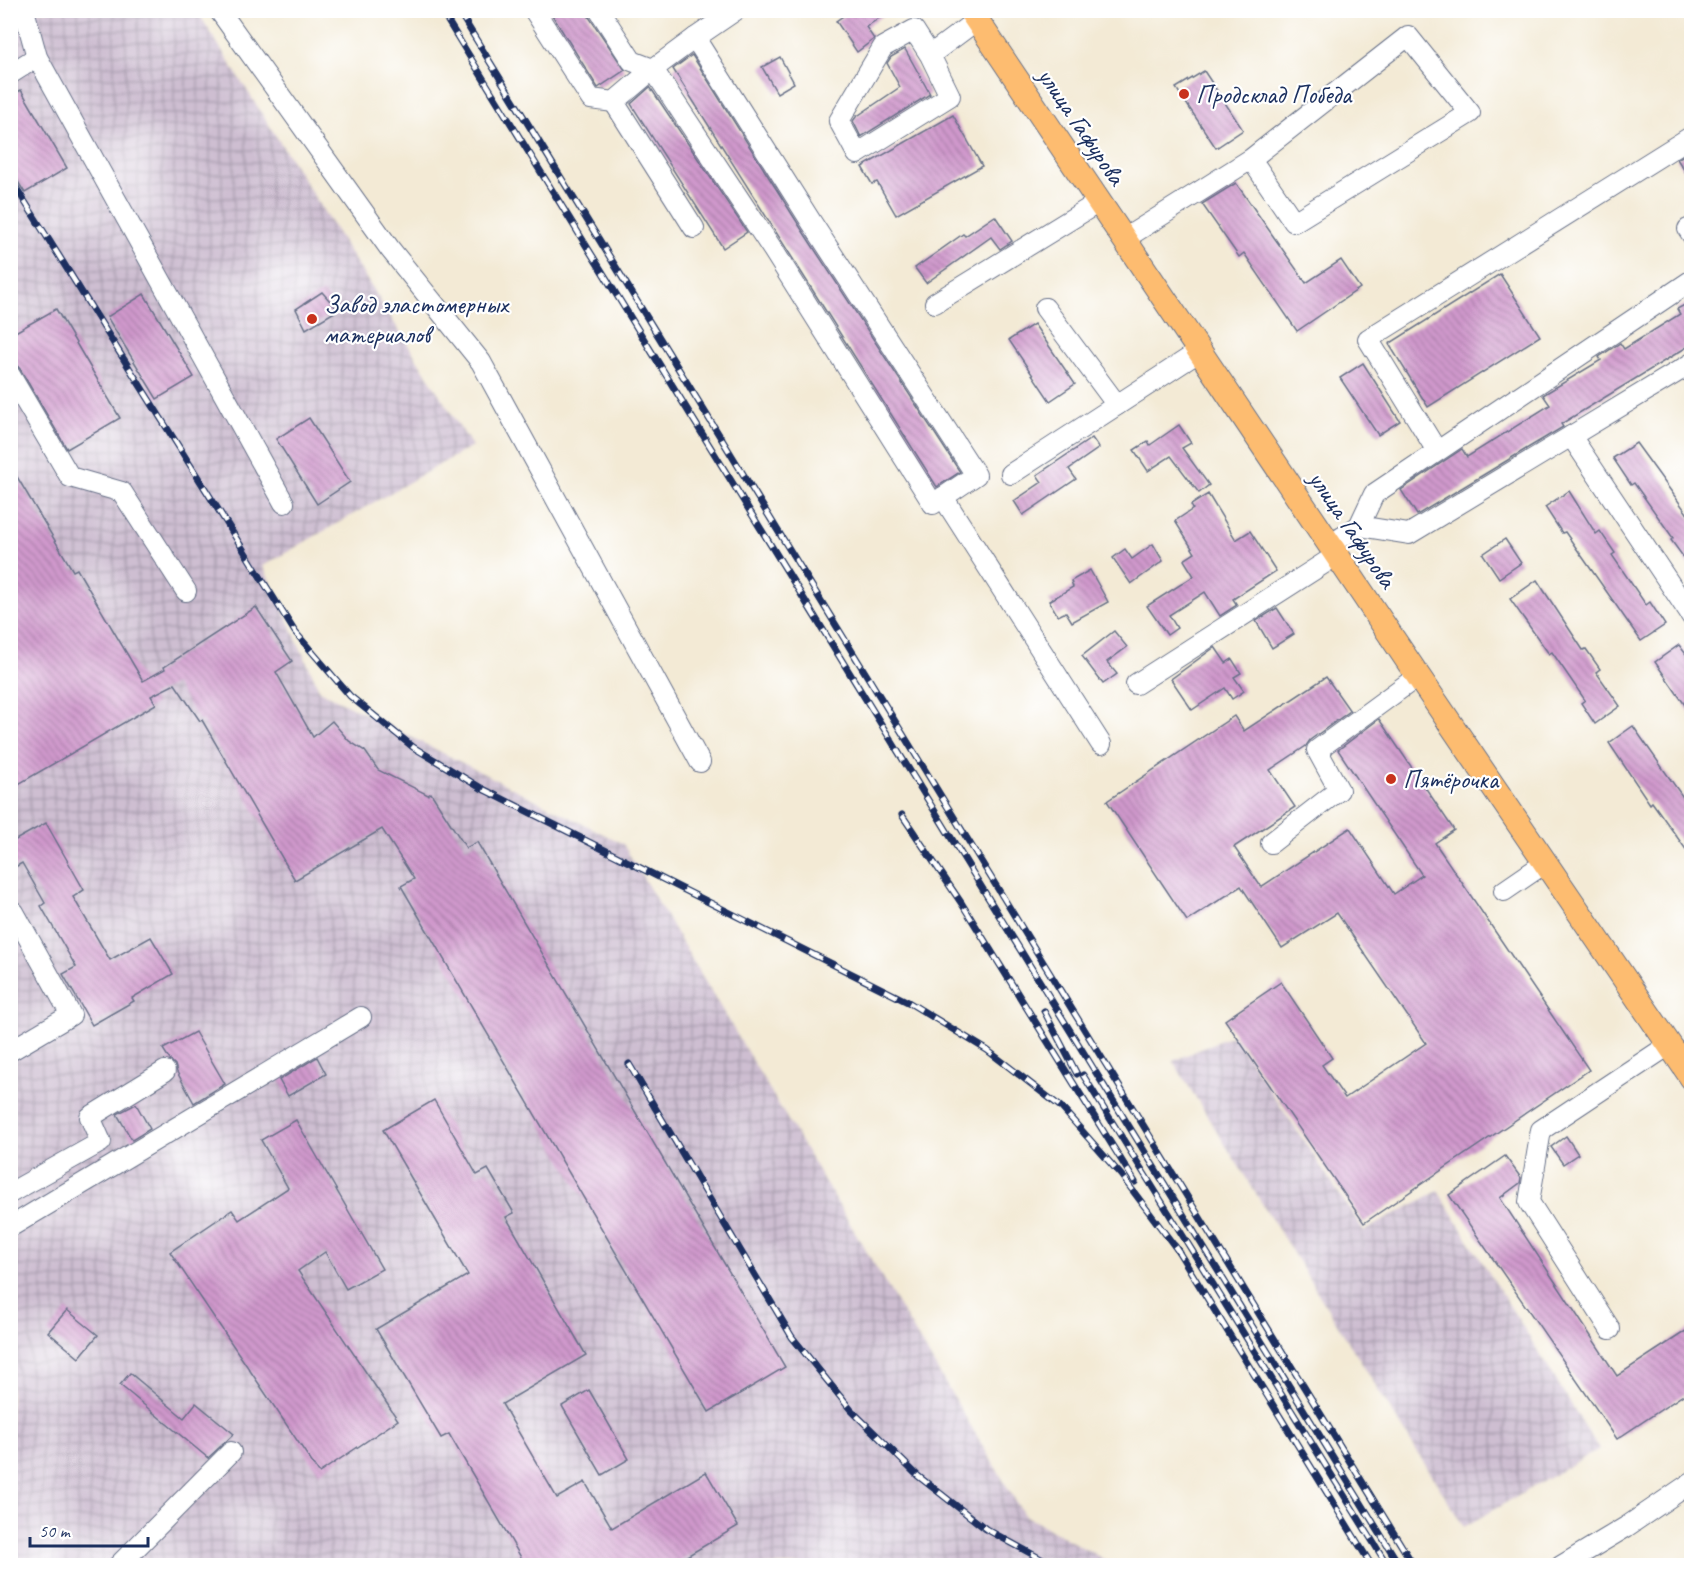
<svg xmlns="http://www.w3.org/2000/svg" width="1702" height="1576" font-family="Caveat,sans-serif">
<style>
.industrial{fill:url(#industrial-grid)}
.building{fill:url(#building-back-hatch)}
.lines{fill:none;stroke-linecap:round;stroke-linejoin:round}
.minor-casing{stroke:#677088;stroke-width:22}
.major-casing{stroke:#677088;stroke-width:26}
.minor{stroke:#fff;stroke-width:20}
.major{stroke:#fdbc6f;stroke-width:24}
.rail-casing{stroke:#1b2f5e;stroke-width:7}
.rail{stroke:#fff;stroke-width:4.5;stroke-dasharray:14;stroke-linecap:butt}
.poi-dot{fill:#c8321e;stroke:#fff;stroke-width:2}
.labels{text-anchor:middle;stroke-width:4.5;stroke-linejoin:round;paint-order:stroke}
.poi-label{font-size:26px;fill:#1b2f5e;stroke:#fff;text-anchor:start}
.street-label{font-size:26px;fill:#1b2f5e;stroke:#fff}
</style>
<defs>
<pattern id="industrial-grid" width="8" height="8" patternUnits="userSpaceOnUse" patternTransform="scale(1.5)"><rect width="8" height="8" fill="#cebed1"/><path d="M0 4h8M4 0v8" fill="none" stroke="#a69bad"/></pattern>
<pattern id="building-back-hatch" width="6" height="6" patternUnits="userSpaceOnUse" patternTransform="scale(1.5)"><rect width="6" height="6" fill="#d099cc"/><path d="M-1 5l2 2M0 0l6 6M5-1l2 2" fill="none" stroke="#a87da9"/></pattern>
</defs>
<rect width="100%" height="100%" fill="#fff"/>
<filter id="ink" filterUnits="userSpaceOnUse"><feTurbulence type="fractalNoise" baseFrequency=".0167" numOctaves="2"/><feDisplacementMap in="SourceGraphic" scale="12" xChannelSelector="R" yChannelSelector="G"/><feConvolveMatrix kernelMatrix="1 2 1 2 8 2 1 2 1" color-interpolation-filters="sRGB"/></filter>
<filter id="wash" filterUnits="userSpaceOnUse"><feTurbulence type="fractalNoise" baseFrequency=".008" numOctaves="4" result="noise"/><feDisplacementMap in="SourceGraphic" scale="24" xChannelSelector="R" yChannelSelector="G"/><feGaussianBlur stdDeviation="1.35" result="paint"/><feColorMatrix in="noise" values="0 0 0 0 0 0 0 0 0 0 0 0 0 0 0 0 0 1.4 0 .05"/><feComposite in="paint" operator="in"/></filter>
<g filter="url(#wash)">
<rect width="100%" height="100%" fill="#f3ead5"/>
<g class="industrial">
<polygon points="11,11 197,11 472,446 263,566 320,691 623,844 1024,1515 1114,1565 11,1566"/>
<polygon points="1233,1035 1364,1231 1438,1191 1599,1449 1464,1527 1173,1061"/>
</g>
<g id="blocks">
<g class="building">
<polygon points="549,10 587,10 589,17 625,70 598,88"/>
<polygon points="852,10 891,10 866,27 874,39 857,52 836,21"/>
<polygon points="905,49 930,94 861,137 853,121 856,117 900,87 887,63 891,57"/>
<polygon points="692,55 802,230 960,472 937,487 673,69"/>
<polygon points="780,57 794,83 777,93 762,67"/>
<polygon points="1204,71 1243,130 1216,148 1176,88"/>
<polygon points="650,87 747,232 723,248 631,104"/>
<polygon points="21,90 67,168 25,193 10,169 10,96"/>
<polygon points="953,115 982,166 896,215 877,182 872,184 862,167"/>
<polygon points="1692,150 1692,182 1677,159"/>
<polygon points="1236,183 1306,283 1341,260 1360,288 1297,331 1244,253 1239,257 1202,204"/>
<polygon points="995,216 1012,241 1000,249 991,237 926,283 915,268 963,234 965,236"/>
<polygon points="1500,274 1540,336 1428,407 1389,344"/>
<polygon points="322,292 338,310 306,329 296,309"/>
<polygon points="144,294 194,377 157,399 107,317"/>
<polygon points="1692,301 1692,344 1561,424 1563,427 1531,446 1417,515 1401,490 1462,449 1467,457 1550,405 1543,395 1601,360 1599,357 1620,343 1624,349 1680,314 1677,309"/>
<polygon points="56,309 120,418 67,449 20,369 10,357 10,335"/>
<polygon points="1034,324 1075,384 1050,401 1009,340"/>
<polygon points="1363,363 1400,421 1378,435 1340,378"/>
<polygon points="309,418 350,482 317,504 276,439"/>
<polygon points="1179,425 1191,443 1182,448 1209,485 1199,493 1171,456 1148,471 1134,450 1148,441 1150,445"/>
<polygon points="1092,438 1099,448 1069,469 1076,479 1023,515 1014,501 1042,482 1037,475"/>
<polygon points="1636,443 1692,520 1692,569 1671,540 1673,538 1634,483 1631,485 1613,458"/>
<polygon points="10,465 73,571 77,569 143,681 165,669 164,667 256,607 292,661 276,672 313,737 332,721 349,741 365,751 378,770 428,795 431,793 466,848 477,842 785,1367 709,1412 401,886 414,879 382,829 295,880 202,720 200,721 175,684 151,696 156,704 10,789"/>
<polygon points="1569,491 1596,534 1600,531 1615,553 1612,555 1646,605 1650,602 1665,625 1641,641 1565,532 1562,533 1545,507"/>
<polygon points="1208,494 1236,540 1250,531 1276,571 1233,599 1237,605 1220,616 1205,592 1169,615 1177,628 1167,635 1147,606 1194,576 1184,560 1195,553 1175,521 1193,509 1191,505"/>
<polygon points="1505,539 1521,563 1499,578 1483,554"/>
<polygon points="1153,544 1163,561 1131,584 1113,558 1125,549 1132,559"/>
<polygon points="1090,570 1108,602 1072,622 1066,612 1058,616 1049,601 1073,587 1071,581"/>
<polygon points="1537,580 1583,650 1586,649 1600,669 1596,672 1620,706 1595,724 1581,703 1585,700 1552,652 1549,654 1510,599"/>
<polygon points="1277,608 1294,634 1272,648 1256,621"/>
<polygon points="1114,631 1127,647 1107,662 1117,674 1103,684 1082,656"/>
<polygon points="1679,645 1692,662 1692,715 1655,662"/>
<polygon points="1215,647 1226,663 1232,659 1241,673 1234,677 1244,691 1232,699 1225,688 1192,710 1171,679"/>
<polygon points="1326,677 1350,711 1310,740 1306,746 1270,770 1295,807 1234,847 1261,887 1350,828 1394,894 1422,875 1338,750 1379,719 1454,830 1435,843 1589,1070 1364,1223 1225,1020 1281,982 1332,1058 1322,1065 1345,1098 1426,1043 1337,913 1282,948 1241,886 1187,921 1107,801 1234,716 1244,731"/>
<polygon points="1633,726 1687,803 1692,800 1692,858 1652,802 1650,804 1609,743"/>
<polygon points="46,823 84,890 73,897 110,960 151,937 173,974 132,998 134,1001 92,1025 63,974 76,967 41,906 45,903 22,863 10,870 10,843"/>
<polygon points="195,1032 225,1084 194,1103 177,1072 175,1065 170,1060 163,1049"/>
<polygon points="317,1057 326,1074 288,1096 279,1080"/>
<polygon points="434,1100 477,1175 488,1169 514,1213 506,1217 586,1355 502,1404 557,1498 585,1482 612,1528 706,1472 738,1526 670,1566 526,1566 449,1434 441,1438 376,1329 468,1275 383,1130"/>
<polygon points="136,1104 150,1129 132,1140 117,1114"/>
<polygon points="296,1120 382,1269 346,1289 325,1252 298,1271 398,1420 319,1473 170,1252 232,1210 239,1220 288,1188 261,1140"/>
<polygon points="1566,1136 1578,1154 1563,1164 1551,1147"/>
<polygon points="1505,1156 1521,1178 1520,1183 1500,1198 1617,1376 1692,1327 1692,1389 1617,1439 1449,1195"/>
<polygon points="67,1310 98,1335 79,1358 48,1332"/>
<polygon points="130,1373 184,1418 196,1403 234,1434 208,1458 120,1385"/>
<polygon points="589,1390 629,1459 602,1475 562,1406"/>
</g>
</g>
</g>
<g filter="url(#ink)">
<use href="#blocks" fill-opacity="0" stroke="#677088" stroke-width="1.5"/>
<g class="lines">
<g class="minor-casing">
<g id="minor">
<polyline points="24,10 37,57 284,503"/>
<polyline points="219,10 390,249 481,362 700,762"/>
<polyline points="534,10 591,99 614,102"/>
<polyline points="599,10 632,61 653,69 773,250 933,504 976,475 812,223 695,38 653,69 614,102 694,228"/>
<polyline points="695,38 736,10"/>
<polyline points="930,55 914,30 883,47 839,121 857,154 950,96 930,55 977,20"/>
<polyline points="10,74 37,57"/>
<polyline points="1688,229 1692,235"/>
<polyline points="1124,239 1251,159 1294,222 1470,113 1408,36 1251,159"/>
<polyline points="935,303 1099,202"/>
<polyline points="1045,308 1117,405"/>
<polyline points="10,375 70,477 122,492 186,591"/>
<polyline points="1571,436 1692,617"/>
<polyline points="1437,451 1368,339 1692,136"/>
<polyline points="1011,474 1200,351"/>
<polyline points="943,497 1101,744"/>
<polyline points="1359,526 1374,494 1692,280"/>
<polyline points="1330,545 1359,526 1409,534 1692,363"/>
<polyline points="1136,684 1337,555"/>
<polyline points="1271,843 1339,790 1317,750 1418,676"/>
<polyline points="1504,891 1545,863"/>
<polyline points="10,1051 71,1015 14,912"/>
<polyline points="10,1193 101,1142 90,1117 165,1071"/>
<polyline points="10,1227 361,1017"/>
<polyline points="1610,1329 1529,1202 1541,1130 1669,1045"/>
<polyline points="118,1566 231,1452"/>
<polyline points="1561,1566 1626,1527 1692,1482"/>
</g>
</g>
<g class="major-casing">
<polyline id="major" points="970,10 1418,676 1692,1078"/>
</g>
<use href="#minor" class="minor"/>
<use href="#major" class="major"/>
<g class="rail-casing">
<g id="rail">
<polyline points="441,10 1400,1566"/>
<polyline points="458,10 1414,1566"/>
<polyline points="10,178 295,632 350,696 413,747 481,788 908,1002 987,1050 1061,1107 1121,1175 1179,1252"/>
<polyline points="902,815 962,904 1135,1182"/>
<polyline points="1044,1011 1077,1074"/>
<polyline points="629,1064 792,1337 851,1410 918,1476 986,1529 1054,1566"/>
<polyline points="1083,1075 1388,1566"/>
<polyline points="1175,1246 1372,1566"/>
</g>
</g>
<use href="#rail" class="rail"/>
</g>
</g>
<g class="poi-dot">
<circle cx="1184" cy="94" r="6"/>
<circle cx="312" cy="319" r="6"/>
<circle cx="1391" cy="779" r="6"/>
</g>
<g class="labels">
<g class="poi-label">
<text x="1196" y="103">Продсклад Победа</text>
<text x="324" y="313">Завод эластомерных<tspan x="324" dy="30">материалов</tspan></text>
<text x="1403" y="788">Пятёрочка</text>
</g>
<g class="street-label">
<text transform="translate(1082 126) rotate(56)" y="9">улица Гафурова</text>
<text transform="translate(1353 529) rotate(56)" y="9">улица Гафурова</text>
</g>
</g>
<rect width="1702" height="1576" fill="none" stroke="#fff" stroke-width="36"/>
<path d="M30 1537v9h118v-9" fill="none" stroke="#1b2f5e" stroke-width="3"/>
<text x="39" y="1537" font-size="18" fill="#1b2f5e" stroke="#ffffff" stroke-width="4.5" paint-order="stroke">50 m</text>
</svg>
